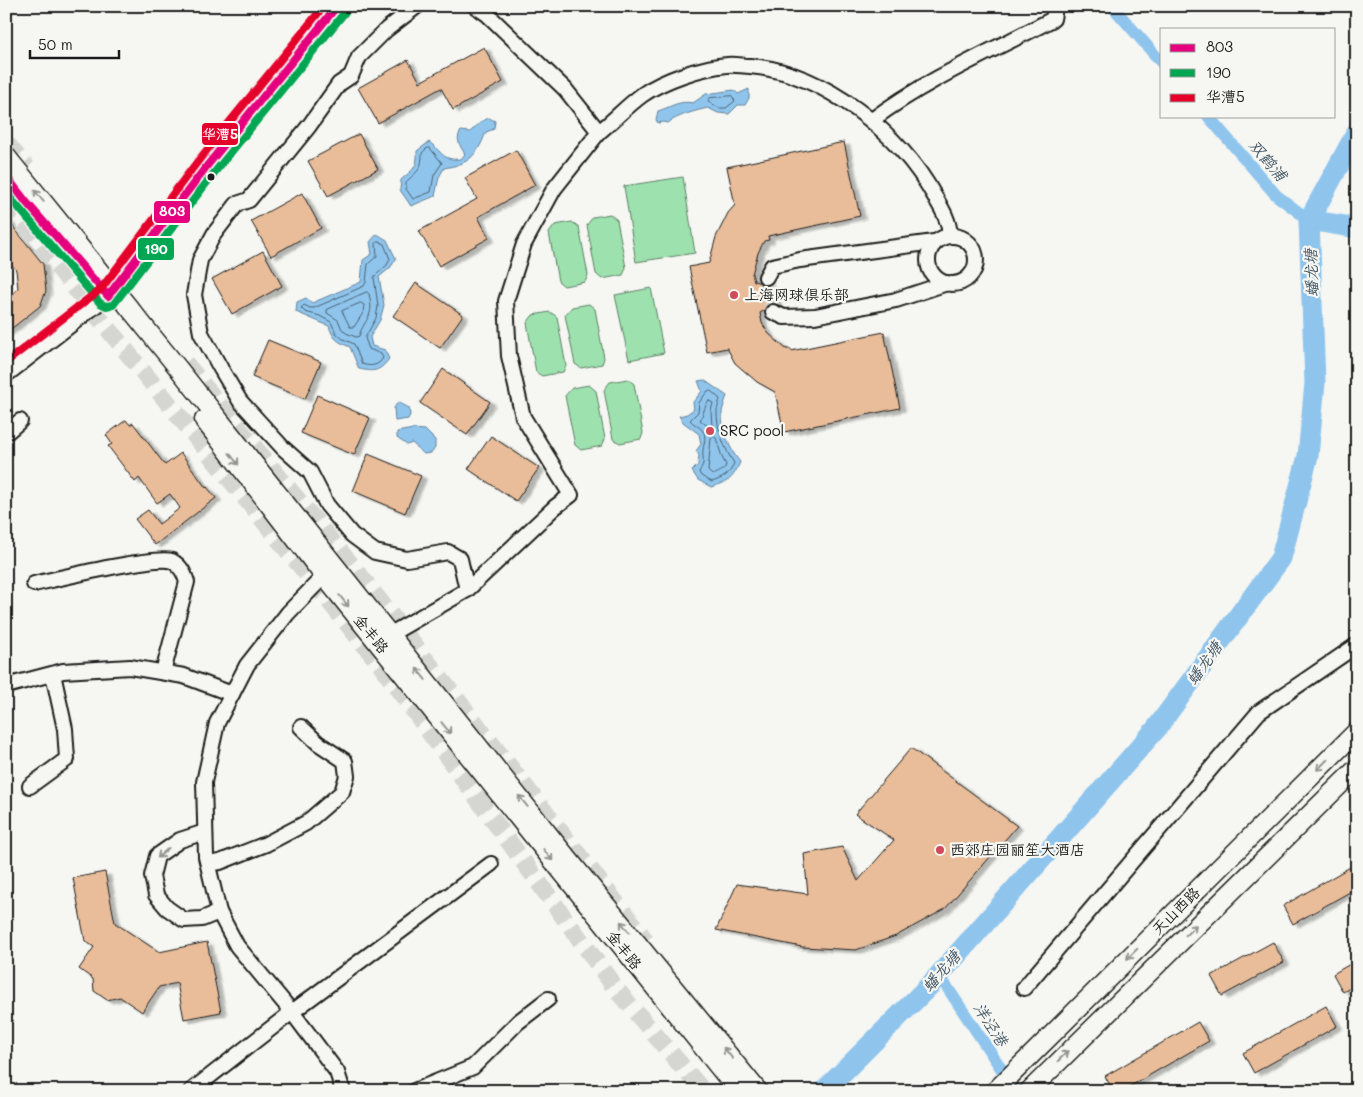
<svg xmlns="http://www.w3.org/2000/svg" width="1363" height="1097" font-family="Mali,'LXGW WenKai TC',sans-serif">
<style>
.green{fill:#9de2ae;stroke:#5c7f65}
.water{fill:#8fc5ed;stroke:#618199}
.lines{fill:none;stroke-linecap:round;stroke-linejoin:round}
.shore{stroke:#4a6070;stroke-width:1}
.canal{stroke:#8fc5ed;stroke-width:12}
.river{stroke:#8fc5ed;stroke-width:21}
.building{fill:#e9bd99;stroke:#1c1c1c;filter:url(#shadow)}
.minor-tunnel{stroke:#d5d5d2;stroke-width:14;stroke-dasharray:14 7;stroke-linecap:butt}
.major-tunnel{stroke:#d5d5d2;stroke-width:18;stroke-dasharray:18 9;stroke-linecap:butt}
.minor-casing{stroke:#1c1c1c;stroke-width:18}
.major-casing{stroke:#1c1c1c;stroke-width:21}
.minor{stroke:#f6f6f2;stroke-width:14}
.major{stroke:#f6f6f2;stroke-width:18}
.bus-1-casing{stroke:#f6f6f2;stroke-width:11}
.bus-2-casing{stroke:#f6f6f2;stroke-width:11}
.bus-3-casing{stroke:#f6f6f2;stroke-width:11}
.bus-1{stroke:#e5007d;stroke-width:8}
.bus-2{stroke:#00a651;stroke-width:8}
.bus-3{stroke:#e4002b;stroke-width:8}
.oneway{stroke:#949492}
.bus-dot{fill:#1c1c1c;stroke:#f6f6f2;stroke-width:2}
.poi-dot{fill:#d1495b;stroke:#f6f6f2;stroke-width:2}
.labels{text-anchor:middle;stroke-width:4.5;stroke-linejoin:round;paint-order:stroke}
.poi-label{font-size:15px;fill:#1c1c1c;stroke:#f6f6f2;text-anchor:start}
.street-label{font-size:15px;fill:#1c1c1c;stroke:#f6f6f2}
.water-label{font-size:16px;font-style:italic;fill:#445765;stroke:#f6f6f2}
.line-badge{stroke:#f6f6f2;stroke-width:2}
.badge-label{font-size:14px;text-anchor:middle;font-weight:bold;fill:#fff}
</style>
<defs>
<filter id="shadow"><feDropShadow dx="5.5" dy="3" stdDeviation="1" flood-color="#0004"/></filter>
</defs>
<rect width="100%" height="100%" fill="#f6f6f2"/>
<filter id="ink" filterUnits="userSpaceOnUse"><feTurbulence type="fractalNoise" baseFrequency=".02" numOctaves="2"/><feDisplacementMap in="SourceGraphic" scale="10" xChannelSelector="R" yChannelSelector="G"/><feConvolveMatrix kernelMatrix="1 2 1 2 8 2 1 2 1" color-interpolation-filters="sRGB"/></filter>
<g filter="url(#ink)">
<g class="green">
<polygon points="683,177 695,253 636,262 624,186"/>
<polygon points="610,214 617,220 626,268 623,275 602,279 596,274 587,225 593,217"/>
<polygon points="572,222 579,227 588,275 585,282 564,286 558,281 549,233 555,225"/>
<polygon points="651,288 664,353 629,360 615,295"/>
<polygon points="589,304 595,309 604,358 602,364 581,368 575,364 565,315 572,307"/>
<polygon points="550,312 557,317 566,366 563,372 542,376 536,372 527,323 533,315"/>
<polygon points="628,379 634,384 643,433 641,439 620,443 613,439 604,390 610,382"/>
<polygon points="589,385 596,391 605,439 602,446 581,450 575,445 565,396 572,388"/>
</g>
<g class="water">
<path d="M749 89V98L745 105H738L729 114 718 113 708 108C698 110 676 116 668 123L664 122 658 123 656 120 658 111C671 107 679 100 693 103L706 94 734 90 738 94Z"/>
<path d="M489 118 495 121 494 129 486 132C477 156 469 164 444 168L439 177 435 196 411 206 400 190 401 180C413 169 418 168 417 151L429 142C443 152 442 161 461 159L465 154C460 146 455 139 461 131L470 132 482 121Z"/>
<path d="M377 234 387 240 396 259 390 268 379 277 384 305 380 320 370 337 372 346 385 350 389 359C379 372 374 372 359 369L350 347C338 342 333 339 329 326L296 312 297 302 306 298 312 303 361 282 363 260 372 254 370 242Z"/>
<path d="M704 380 727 396C725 401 723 407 722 412 721 427 730 451 740 462 733 479 729 482 711 487L698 480 692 471 698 465 699 455 696 451 701 444 699 434 683 422 679 416 687 414 694 409 693 402 702 391 698 381Z"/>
<polygon points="398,402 409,408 410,415 408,419 395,421 394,408"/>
<polygon points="413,429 425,430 435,440 435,448 431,453 424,454 412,443 407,445 397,438 397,432"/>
</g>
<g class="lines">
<g class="shore">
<polygon points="732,96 735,101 726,108 719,108 708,101 710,98"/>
<path d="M430 148 442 163 434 175 431 192 413 199 406 189V182C417 171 422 171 422 153L426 149Z"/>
<path d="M379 241 384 244 390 259 387 265 374 277 378 306 376 318 365 338 369 349 381 354 383 358C378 366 371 367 362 364L354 344 343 339 336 333 331 322 320 316 305 312 301 308 304 305 310 308H314L364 286 366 282 368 264 377 256 376 244Z"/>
<path d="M367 292 369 294C375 318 365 317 359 336L356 337 346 333 342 329 338 320 327 313V310Z"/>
<polygon points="361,303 364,305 363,313 354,327 350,327 342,311"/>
<path d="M708 391H711L720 399C719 402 718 407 717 410 716 428 725 450 734 463 730 475 723 478 712 482L701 476 699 472C706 461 702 460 703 450 704 443 707 436 702 430 699 426 693 424 690 420L698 412 699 403Z"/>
<path d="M709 401 713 403 711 411 712 426 710 428 700 420C704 414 704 406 709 401Z"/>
<path d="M714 437 716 438 722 457 726 465C724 471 718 473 712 475L708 471 711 438Z"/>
</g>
<g class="canal">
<polyline points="1112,6 1162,63"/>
<polyline points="1208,116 1276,195 1309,220"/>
<polyline points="939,975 1016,1091"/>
</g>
<g class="river">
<polyline points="1309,220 1357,228"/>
<polyline points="824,1091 933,982 1156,729 1281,558 1308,456 1315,383 1309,220 1357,132"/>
</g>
</g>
<g class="building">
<polygon points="484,47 503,82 453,110 441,88 378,123 358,88 408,60 420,82"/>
<polygon points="359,134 378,169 328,196 308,161"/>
<polygon points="844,142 860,216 768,236 769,240 764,241 758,253 752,274 754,281 772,286 776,304 768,305 765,310 760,313 762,323 768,333 786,349 791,349 791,351 884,332 900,408 784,432 775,392 757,382 735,363 727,348 707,352 689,267 709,263 716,237 728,213 735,205 727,167"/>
<polygon points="516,150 535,185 478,217 489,238 439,266 419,231 477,199 465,178"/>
<polygon points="302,193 321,228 271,256 251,221"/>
<polygon points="6,218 43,264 46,291 40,306 6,333 6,301 18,288 16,270 6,258"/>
<polygon points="263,251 282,286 232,314 212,279"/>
<polygon points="416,283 463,315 440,348 393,316"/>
<polygon points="268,340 321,362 305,399 252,377"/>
<polygon points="443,369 490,402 467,435 420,403"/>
<polygon points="317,395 370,418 354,455 301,433"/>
<polygon points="126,420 130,425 133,423 165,465 181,453 206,488 207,487 216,498 155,545 135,519 148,510 159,524 180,508 170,494 157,503 139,478 135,482 108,446 112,444 106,435"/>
<polygon points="491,436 539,468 516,501 468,469"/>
<polygon points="368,454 421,476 405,513 353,491"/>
<polygon points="911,748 1017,826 945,909 896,936 856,950 802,947 716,930 737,884 808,894 804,854 842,847 858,881 894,840 855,814"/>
<polygon points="1357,863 1357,888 1293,924 1283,906"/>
<polygon points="105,872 115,923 159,952 207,942 221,1012 184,1019 177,983 159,987 142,1012 120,997 107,1000 94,991 93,979 79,969 94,947 85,941 73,878"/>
<polygon points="1273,942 1284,962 1222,996 1211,976"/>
<polygon points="1357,960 1357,984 1343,992 1333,974"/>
<polygon points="1326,1006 1337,1026 1254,1073 1243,1053"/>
<polygon points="1198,1022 1209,1041 1122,1091 1113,1091 1105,1076"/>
</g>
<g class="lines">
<polyline class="minor-tunnel" points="766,277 773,312"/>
<g class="major-tunnel">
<polyline points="6,143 27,168"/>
<polyline points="6,203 380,664 616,989 703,1091"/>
<polyline points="185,363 357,572 646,941"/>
</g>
<g class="minor-casing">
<g id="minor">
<polyline points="417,6 387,29 359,57 351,76 339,84 309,126 249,200 237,204 214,234 200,260 194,295 201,333 221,369 240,401 283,448 310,472 327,505 352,535 375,552 407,559 448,552 460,559 467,590"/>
<path d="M872 120C927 79 992 51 1053 19L1055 8 1053 6"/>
<path d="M599 132C614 120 627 106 642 95 663 80 702 67 727 65 735 64 743 66 750 66 824 72 900 133 935 197 942 209 949 220 950 235"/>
<circle cx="952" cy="260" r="24"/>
<polyline points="766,277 772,266 800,260 934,242"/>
<polyline points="773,312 784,317 815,316 896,300 947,283"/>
<polyline points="6,375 108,296 206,167 337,6"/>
<polyline points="6,433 20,421"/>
<polyline points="324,576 288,613 247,665 217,723 204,782 206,857 219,912 237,946 292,1012 337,1072 343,1091"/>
<path d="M34 584C56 579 156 555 172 561 181 566 184 573 187 582L163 672"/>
<polyline points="382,639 467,590 555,507 571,495 523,417 509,356 506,301 524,244 554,189 599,132 565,89 487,14 475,6"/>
<polyline points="6,686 63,671 130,667 184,676 232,694"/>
<polyline points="30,786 67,759 65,729 53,674"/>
<polyline points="205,832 180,840 157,856 152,876 156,895 167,908 184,920 202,919 219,912"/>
<polyline points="208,864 220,862 266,844 306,823 342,792 347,776 345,761 318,743 301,727"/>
<polyline points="1024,988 1259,712 1357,645"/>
<polyline points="191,1091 292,1012 491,864"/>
<polyline points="414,1091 473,1067 518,1022 548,999"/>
</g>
</g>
<g class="major-casing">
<g id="major">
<polyline points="6,156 178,368 557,845 758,1091"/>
<polyline points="6,176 61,242"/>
<polyline points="204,420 324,576 738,1091"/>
<polyline points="995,1091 1357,731"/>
<polyline points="1029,1091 1357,768"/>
</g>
</g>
<use href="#minor" class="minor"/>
<use href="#major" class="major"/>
<g class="bus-1-casing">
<polyline id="bus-1" points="6,176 27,203 108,296 206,167 337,6"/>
</g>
<g class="bus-2-casing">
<polyline id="bus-2" points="6,193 100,303 106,306 113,305 214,173 345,12"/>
</g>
<g class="bus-3-casing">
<polyline id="bus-3" points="6,362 101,289 198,161 324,6"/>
</g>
<use href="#bus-1" class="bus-1"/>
<use href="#bus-2" class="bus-2"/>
<use href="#bus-3" class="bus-3"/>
</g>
<defs><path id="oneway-shaft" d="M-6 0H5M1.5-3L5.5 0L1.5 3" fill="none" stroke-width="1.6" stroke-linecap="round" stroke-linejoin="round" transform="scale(1.25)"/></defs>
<g class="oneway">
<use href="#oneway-shaft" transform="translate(39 196) rotate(-129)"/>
<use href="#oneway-shaft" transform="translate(234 459) rotate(52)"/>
<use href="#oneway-shaft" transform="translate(344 601) rotate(51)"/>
<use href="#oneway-shaft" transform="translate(421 674) rotate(-129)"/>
<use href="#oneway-shaft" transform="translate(446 728) rotate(51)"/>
<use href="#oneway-shaft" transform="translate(1322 765) rotate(135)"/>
<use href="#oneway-shaft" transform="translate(523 801) rotate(-129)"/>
<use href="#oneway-shaft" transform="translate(163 853) rotate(138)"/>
<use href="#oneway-shaft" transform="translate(548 855) rotate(51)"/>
<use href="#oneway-shaft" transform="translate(625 927) rotate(-129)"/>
<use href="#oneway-shaft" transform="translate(1191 930) rotate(-44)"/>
<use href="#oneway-shaft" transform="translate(1132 954) rotate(135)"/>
<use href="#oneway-shaft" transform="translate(728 1053) rotate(-129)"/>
<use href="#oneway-shaft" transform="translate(1063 1056) rotate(-45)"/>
</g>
</g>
<circle class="bus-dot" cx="211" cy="177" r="4.5"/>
<g class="poi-dot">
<circle cx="734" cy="295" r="5"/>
<circle cx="710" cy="431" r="5"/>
<circle cx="940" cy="850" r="5"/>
</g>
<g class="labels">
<g class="poi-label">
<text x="744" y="300">上海网球俱乐部</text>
<text x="720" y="436">SRC pool</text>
<text x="950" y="855">西郊庄园丽笙大酒店</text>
</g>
<g class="street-label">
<text transform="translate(371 634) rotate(51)" y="5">金丰路</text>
<text transform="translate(1176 911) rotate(-45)" y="5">天山西路</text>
<text transform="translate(624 950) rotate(51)" y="5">金丰路</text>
</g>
<g class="water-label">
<text transform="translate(1268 160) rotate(49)" y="6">双鹤浦</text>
<text transform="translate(1311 273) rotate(-92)" y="6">蟠龙塘</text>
<text transform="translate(1204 663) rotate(-54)" y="6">蟠龙塘</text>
<text transform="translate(941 971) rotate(-48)" y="6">蟠龙塘</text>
<text transform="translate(991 1024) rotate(57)" y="6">洋泾港</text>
</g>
</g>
<g class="line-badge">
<rect x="201" y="122" width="38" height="24" rx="5" fill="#e4002b"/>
<rect x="153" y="200" width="38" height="24" rx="5" fill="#e5007d"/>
<rect x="137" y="237" width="38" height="24" rx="5" fill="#00a651"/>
</g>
<g class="badge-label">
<text x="220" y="139">华漕5</text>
<text x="172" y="216">803</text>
<text x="156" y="254">190</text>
</g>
<rect width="1363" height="1097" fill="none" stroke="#f6f6f2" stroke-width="25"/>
<rect x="12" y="12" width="1338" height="1072" fill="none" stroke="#1c1c1c" stroke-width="2" filter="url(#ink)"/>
<rect x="1160" y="28" width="175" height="90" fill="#f6f6f2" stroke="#9f9f9c"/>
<rect x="1170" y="44" width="25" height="8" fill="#e5007d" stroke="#9f9f9c"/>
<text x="1206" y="52" font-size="15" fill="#1c1c1c">803</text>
<rect x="1170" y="69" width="25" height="8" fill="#00a651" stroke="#9f9f9c"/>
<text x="1206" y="78" font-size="15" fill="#1c1c1c">190</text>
<rect x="1170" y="94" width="25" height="8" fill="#e4002b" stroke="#9f9f9c"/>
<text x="1206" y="102" font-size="15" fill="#1c1c1c">华漕5</text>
<path d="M30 50v8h89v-8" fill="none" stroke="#1c1c1c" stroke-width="2.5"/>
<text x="38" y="50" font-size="15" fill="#1c1c1c" stroke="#f6f6f2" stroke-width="4" paint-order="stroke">50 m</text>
</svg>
